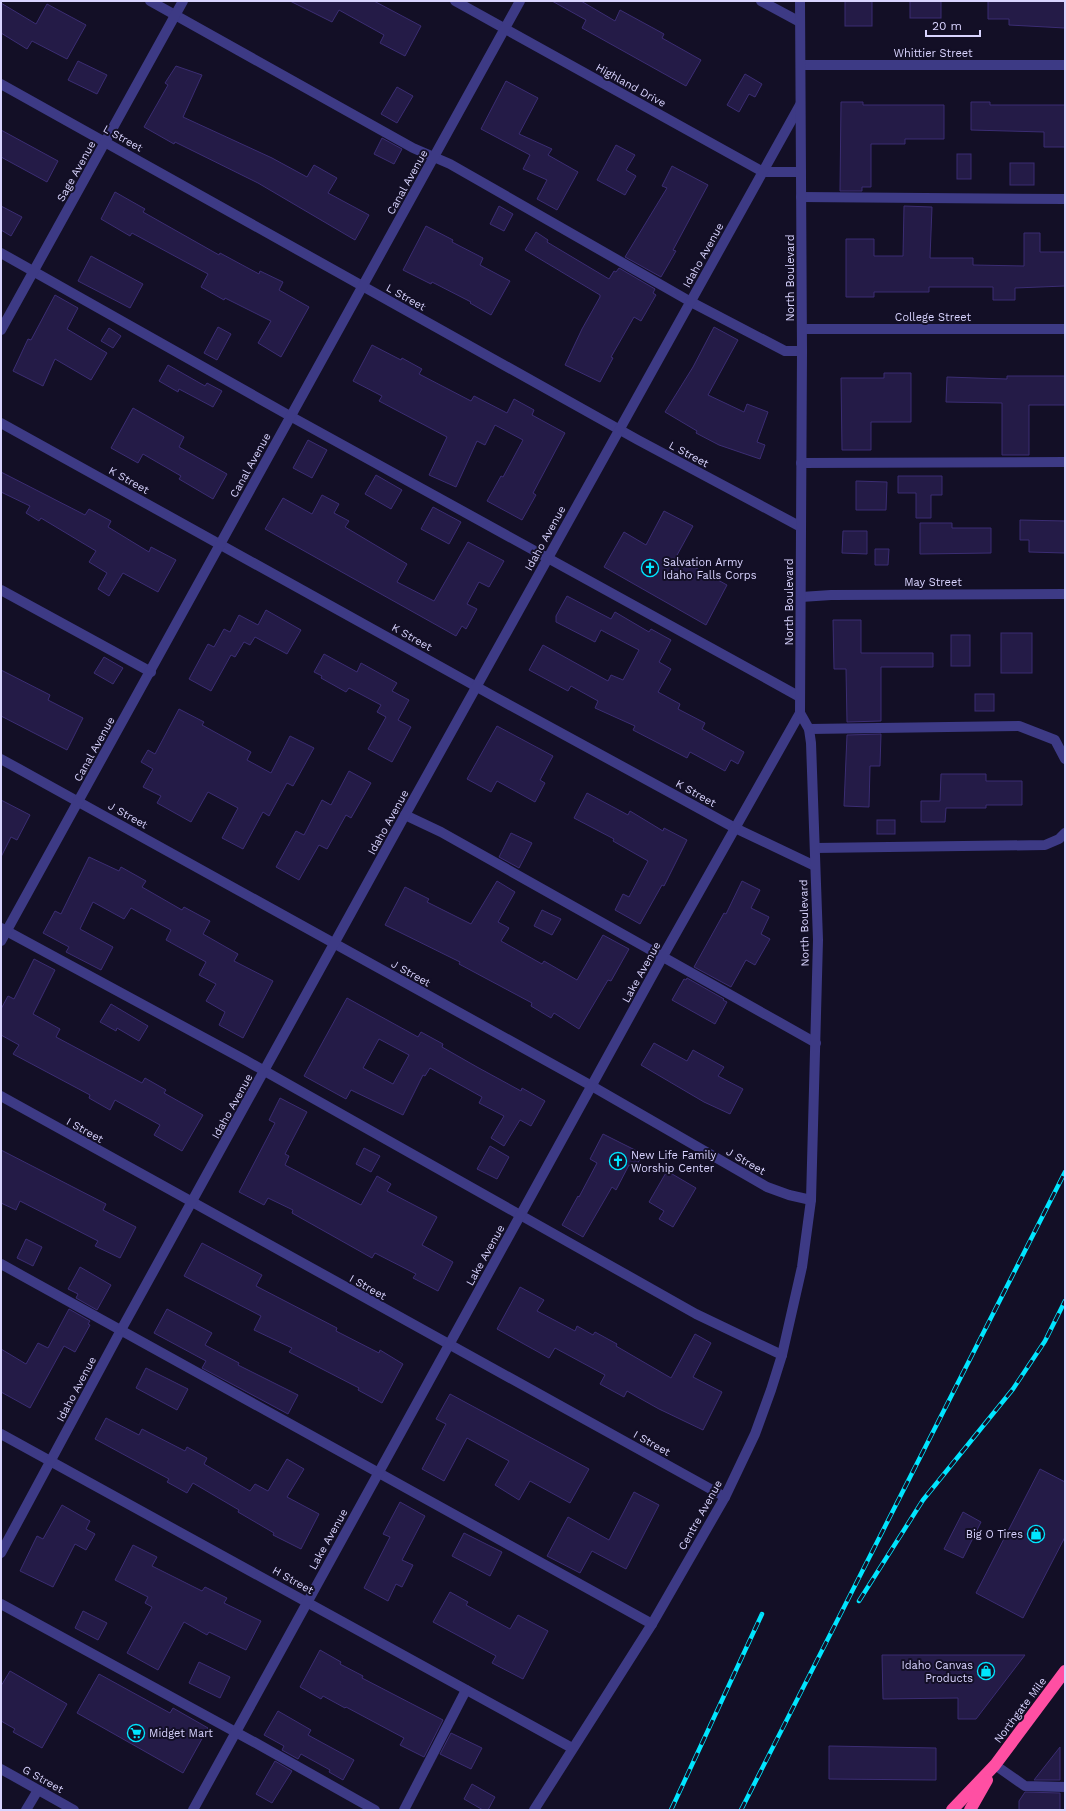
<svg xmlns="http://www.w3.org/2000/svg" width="1066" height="1811" font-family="'Work Sans',sans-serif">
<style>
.building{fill:#241b47;stroke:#3b2d73;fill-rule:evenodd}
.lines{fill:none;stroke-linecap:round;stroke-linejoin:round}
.minor{stroke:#3d3a85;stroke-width:10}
.highway{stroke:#ff4fa3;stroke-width:12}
.rail-casing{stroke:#00e5ff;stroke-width:4.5}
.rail{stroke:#130f26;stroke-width:3;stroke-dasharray:9;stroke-linecap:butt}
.labels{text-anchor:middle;stroke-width:4;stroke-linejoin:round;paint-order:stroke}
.street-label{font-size:11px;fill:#d9d4ff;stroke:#130f26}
.poi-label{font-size:11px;fill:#d9d4ff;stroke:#130f26;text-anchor:start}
</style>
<rect width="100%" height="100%" fill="#130f26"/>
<g class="building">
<polygon points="290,1 374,1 421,26 405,56 380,43 384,35 339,10 332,22"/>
<polygon points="552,1 581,1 615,21 620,10 664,34 662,38 701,60 686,86 582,28 586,20"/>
<rect x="845" y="1" width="27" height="25"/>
<rect x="910" y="1" width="31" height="17"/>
<polygon points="988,1 1065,1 1065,28 1009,25 1009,19 988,19"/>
<polygon points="1,3 36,24 47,4 86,25 67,59 32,41 27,49 1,33"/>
<polygon points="78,61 107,75 97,94 68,80"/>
<polygon points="176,66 202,75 183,117 272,158 307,177 314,165 337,178 328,193 369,215 355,240 258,183 175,142 174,144 144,127 168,85 165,83"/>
<polygon points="745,74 762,84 755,97 749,94 739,112 727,105"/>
<polygon points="506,81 538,98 519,134 552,149 548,155 578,172 557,210 537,199 547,180 523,169 530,155 481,129"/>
<polygon points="397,87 413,96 397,123 381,114"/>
<polygon points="841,102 863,102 863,105 944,105 944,139 905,139 905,144 871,144 871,187 862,187 862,191 840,191"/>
<polygon points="971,102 990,102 990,105 1065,105 1065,147 1044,147 1044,132 971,130"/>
<polygon points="1,130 58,161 47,182 1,157"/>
<polygon points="382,138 402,149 394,164 374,154"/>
<polygon points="616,145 635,155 626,170 636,176 625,195 597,180"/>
<rect x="957" y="154" width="14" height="25"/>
<rect x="1010" y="163" width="24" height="22"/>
<polygon points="672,166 708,185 673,250 676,251 661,277 625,257 667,188 662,186"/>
<polygon points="115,192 145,209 143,212 219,255 220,253 259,274 260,271 283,282 279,290 309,307 281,357 258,343 271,321 225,298 224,300 201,287 208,274 132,233 130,236 101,219"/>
<polygon points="1,206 22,217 11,236 1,230"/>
<polygon points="499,206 513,214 504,231 490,224"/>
<polygon points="904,206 932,207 930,258 973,258 973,265 1024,266 1024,233 1040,233 1040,252 1065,252 1065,286 1015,288 1015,300 993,300 993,287 929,287 929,292 874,292 874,297 846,297 846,239 874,239 874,256 903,256"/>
<polygon points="426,226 453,240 452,242 483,258 480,265 510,281 491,315 470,303 471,302 432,282 431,284 403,270"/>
<polygon points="536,232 548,240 547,242 609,279 614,271 616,272 619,268 655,289 653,293 656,295 641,321 634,317 611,357 613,358 600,382 565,365 582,329 600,297 600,295 525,250"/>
<polygon points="91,256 143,284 130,308 78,281"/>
<polygon points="55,295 78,308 67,329 107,353 91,380 55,359 43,386 13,371 28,339 31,340"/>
<polygon points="218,327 231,334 217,360 204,353"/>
<polygon points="714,327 738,340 708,395 744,412 747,404 768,412 757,442 765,445 760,459 719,445 696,433 697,431 665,412 693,367"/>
<polygon points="109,328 121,336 113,348 101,341"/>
<polygon points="372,345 401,360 402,358 422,369 419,374 471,401 474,396 507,413 514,399 534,410 532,415 565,433 533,493 536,495 522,520 487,501 501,476 503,477 523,440 495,425 485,445 477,441 456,487 429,475 447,437 379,401 382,396 353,381"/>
<polygon points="168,365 205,386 207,383 222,391 213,407 179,389 178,392 159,381"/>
<polygon points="884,373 911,373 911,422 871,422 871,450 842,450 841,378 884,378"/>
<polygon points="1007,376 1065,376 1065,405 1029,405 1029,455 1002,455 1002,403 946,402 947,377 1007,379"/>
<polygon points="133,408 184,437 179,447 227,474 213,499 179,479 181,476 143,454 138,463 111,448"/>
<polygon points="308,440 327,450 312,478 293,468"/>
<polygon points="1,472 85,515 89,509 111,521 108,527 149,552 151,547 176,560 158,592 123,573 109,596 98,589 107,573 89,562 96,551 41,518 39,521 26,513 30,506 1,492"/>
<polygon points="376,475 402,490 391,509 365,494"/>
<polygon points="898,476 942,476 942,495 931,495 931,518 916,518 916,493 898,493"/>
<polygon points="856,481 887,482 886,510 856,510"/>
<polygon points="322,495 339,504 334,513 349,521 345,527 407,564 397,582 434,601 468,542 504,561 489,587 479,582 467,604 477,609 466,629 462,626 456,636 265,529 283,498 312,514"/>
<polygon points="433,507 461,522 449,544 421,529"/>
<polygon points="664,511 693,526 676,557 727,585 706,625 604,567 624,532 646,545"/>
<polygon points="1020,520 1065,521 1065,553 1029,552 1029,540 1020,540"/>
<polygon points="920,523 952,523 952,528 991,528 991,553 920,554"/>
<polygon points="843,531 867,531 867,554 842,553"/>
<polygon points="875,549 889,549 888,565 875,565"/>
<polygon points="567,596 611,619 615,612 649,632 651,629 671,640 659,662 671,669 658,692 680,704 678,709 705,723 702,729 744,752 738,764 731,760 725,771 690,752 687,758 633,730 635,726 595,708 598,701 571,686 568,691 529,670 543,645 608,681 611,675 623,680 639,650 601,630 595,642 556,622 556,616"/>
<polygon points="266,610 301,630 287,654 255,637 250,645 244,642 235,657 231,655 211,691 189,679 208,644 214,647 224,629 230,632 239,615 258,625"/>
<polygon points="833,620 861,620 861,653 933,653 933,667 881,667 881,721 847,722 846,669 834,669"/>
<rect x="1001" y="633" width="31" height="40"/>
<rect x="951" y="635" width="19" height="31"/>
<polygon points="324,654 357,672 361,663 397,683 392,691 409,700 398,720 411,727 392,762 368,749 386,717 377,712 381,705 349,688 346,692 321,678 322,676 314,672"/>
<polygon points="104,657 123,668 113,684 94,673"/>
<polygon points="1,670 50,695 48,700 83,718 67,750 1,716"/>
<rect x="975" y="694" width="19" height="17"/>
<polygon points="179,709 204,722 202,725 251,752 247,760 271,773 290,736 314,748 293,786 287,783 269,816 263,812 243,849 222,838 238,808 208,792 191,822 157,803 161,796 143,787 153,769 141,762 148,750 155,754"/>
<polygon points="497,726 553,756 540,780 545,783 535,802 497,781 491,792 467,779"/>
<polygon points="881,734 880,766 870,766 869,807 844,806 847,735"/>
<polygon points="349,771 371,783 351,818 346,815 327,849 319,845 299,880 276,867 296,831 304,835 322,800 331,805"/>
<polygon points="941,774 986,774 986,781 1022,781 1022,805 986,805 986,808 946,808 945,822 921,822 921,801 940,801"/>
<polygon points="587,793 628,815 630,811 663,831 664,828 687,840 664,886 662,885 640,924 615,910 623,894 629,897 648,861 613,841 614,839 574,818"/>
<polygon points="1,800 30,815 17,840 11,837 1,857"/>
<rect x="877" y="820" width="18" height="14"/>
<polygon points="511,833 532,843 519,868 499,857"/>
<polygon points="89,857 119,871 121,867 146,881 142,887 182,910 184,907 210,921 203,934 238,954 234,961 273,981 243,1038 219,1025 225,1012 206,1001 216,984 199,975 206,962 166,940 171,930 131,908 124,919 93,902 80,929 113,947 101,970 66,952 69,947 43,933 55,911 61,914"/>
<polygon points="497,881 515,892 498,922 509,928 501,941 542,964 544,961 577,980 603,935 629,949 611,981 608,980 579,1029 554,1013 551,1018 531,1006 532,1003 459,964 460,962 385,925 405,887 429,899 427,902 471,924"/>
<polygon points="742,881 760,890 751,908 769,917 761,934 770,939 755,965 746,960 731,987 694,967 724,913 726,914"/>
<polygon points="542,910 561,919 552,935 534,926"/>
<polygon points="34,959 55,970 33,1014 60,1029 56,1037 142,1083 145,1078 166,1090 164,1093 203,1115 182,1151 154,1135 160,1125 115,1100 110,1110 89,1098 90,1095 13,1054 19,1045 1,1035 1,1009 8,996 14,999"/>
<polygon points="687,978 724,999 723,1000 727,1002 715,1024 672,1000 684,979 686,980"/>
<path d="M347 998 418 1037 421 1032 443 1044 442 1047 477 1067 521 1091 522 1088 545 1101 531 1126 520 1120 504 1146 491 1138 504 1116 479 1103 482 1097 430 1068 425 1076 423 1075 403 1115 351 1090 346 1099 304 1076ZM379 1039 409 1055 393 1084 363 1068Z"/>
<polygon points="111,1004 148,1026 139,1041 117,1028 116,1031 100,1022"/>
<polygon points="654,1043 687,1061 693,1050 724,1067 718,1076 743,1089 730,1114 704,1102 641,1065"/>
<polygon points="280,1098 307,1112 285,1154 289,1156 285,1165 361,1205 377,1176 391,1184 387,1191 437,1217 422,1245 453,1262 438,1291 413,1278 416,1274 375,1253 372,1258 292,1213 293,1210 268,1198 264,1205 239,1192 275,1123 269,1120"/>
<polygon points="603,1134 637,1151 641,1158 634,1168 629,1165 616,1190 612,1187 583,1237 562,1225 578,1196 579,1197 597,1163 590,1159"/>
<polygon points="490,1146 509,1157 497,1179 477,1169"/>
<polygon points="364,1148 380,1156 371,1172 356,1164"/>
<polygon points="1,1150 106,1204 103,1210 136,1227 120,1258 95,1246 98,1241 20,1201 16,1210 1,1203"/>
<polygon points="667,1171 696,1188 673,1227 659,1219 664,1211 649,1202"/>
<polygon points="26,1239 42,1247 33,1266 17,1258"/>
<polygon points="202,1243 262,1275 256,1286 337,1328 336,1331 379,1353 380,1350 403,1364 382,1403 358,1390 359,1388 289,1352 292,1348 254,1330 261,1316 184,1276"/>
<polygon points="80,1267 111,1285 97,1310 76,1298 78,1294 68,1289"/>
<polygon points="520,1287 544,1300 537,1311 575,1331 577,1326 593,1335 595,1332 617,1344 616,1346 671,1378 695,1334 711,1343 693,1377 722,1392 703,1430 659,1409 627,1391 624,1397 600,1384 605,1375 555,1348 549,1358 497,1329"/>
<polygon points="69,1309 90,1321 88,1324 90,1325 75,1352 64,1346 30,1408 1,1392 1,1349 26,1364 38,1343 48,1348"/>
<polygon points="167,1309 212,1333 205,1345 239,1363 238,1365 298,1395 288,1414 202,1368 206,1361 154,1333"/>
<polygon points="146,1368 188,1389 177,1410 136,1388"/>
<polygon points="450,1394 589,1469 570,1503 530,1481 519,1500 495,1485 509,1461 467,1438 444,1481 422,1469 446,1424 436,1419"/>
<polygon points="106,1418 139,1435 142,1429 185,1451 187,1447 207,1458 204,1464 250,1491 255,1484 268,1491 287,1459 304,1469 287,1497 319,1514 301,1549 273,1535 274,1533 238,1512 239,1510 193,1483 187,1493 167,1482 169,1479 95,1439"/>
<polygon points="1040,1469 1065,1482 1065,1537 1023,1618 976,1593"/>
<polygon points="634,1492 659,1505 626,1569 592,1551 580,1573 547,1556 568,1517 609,1540"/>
<polygon points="400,1502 425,1516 402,1560 413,1565 402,1587 396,1584 388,1601 364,1588 390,1537 383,1534"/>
<polygon points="62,1505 90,1521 86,1529 95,1534 86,1550 75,1544 53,1587 20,1571 37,1536 43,1539"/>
<polygon points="963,1512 981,1522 963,1558 944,1549"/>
<polygon points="464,1533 502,1552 490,1576 452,1556"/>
<polygon points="133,1545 157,1557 152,1566 202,1591 205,1587 227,1598 224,1603 261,1621 246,1650 209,1632 207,1635 184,1622 158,1670 127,1653 152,1607 145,1603 148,1597 115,1580"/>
<polygon points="450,1592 468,1602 466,1605 510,1629 518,1615 548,1631 523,1679 492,1663 496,1656 433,1622"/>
<polygon points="83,1611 107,1623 98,1640 75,1628"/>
<polygon points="320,1650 341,1662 340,1664 363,1676 362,1678 443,1720 424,1757 400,1745 404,1738 346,1707 345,1708 323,1696 321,1699 300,1687"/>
<polygon points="882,1655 1025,1655 976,1719 958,1719 958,1698 883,1699"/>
<polygon points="199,1662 230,1677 220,1698 189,1683"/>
<polygon points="10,1671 67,1704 42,1748 13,1732 15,1729 1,1721 1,1686"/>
<polygon points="99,1674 170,1713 173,1708 208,1728 183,1773 77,1713"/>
<polygon points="278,1711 311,1730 308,1735 354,1760 343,1780 329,1772 330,1770 301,1754 298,1759 282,1750 284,1746 264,1735"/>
<polygon points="451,1733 482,1748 471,1769 440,1754"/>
<polygon points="829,1746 936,1748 936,1780 829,1779"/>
<polygon points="1060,1747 1060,1780 1034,1780"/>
<polygon points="275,1761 292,1771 272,1803 256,1794"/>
<polygon points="472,1784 495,1797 488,1810 483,1810 464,1799"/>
<polygon points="1025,1792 1060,1793 1060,1810 1019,1810 1019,1801"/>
</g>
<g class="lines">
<g class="minor">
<polyline points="150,1 413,148 450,164 691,302 785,351 802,351"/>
<polyline points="455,1 763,172 801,172"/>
<polyline points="761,1 800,22"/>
<polyline points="801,65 1065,65"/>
<polyline points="1,84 638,440 801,527"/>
<polyline points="801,197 1065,199"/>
<polyline points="1,253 290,416 800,697"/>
<polyline points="802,329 1065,329"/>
<polyline points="1,330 183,1"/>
<polyline points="1,423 495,697 735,828 815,866"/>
<polyline points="801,463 1065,462"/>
<polyline points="1,590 151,672"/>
<polyline points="801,597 831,595 1065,594"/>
<polyline points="809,729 1019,726 1055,740 1065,759"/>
<polyline points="1,759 592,1086 767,1187 789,1195 811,1200"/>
<polyline points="405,815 441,832 816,1043"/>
<polyline points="815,848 1045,845 1059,839 1065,833"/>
<polyline points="1,928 245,1060 696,1314 782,1355"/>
<polyline points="1,941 520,1"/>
<polyline points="1,1096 725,1497"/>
<polyline points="1,1264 652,1624"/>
<polyline points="1,1434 572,1748"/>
<polyline points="1,1553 121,1330 405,815 800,105"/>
<polyline points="1,1604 254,1742 375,1810"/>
<polyline points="995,1765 1025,1786 1065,1787"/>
<polyline points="1,1769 74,1810"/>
<polyline points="26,1810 38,1790"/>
<polyline points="193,1810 663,956 800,713"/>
<polyline points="404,1810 466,1690"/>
<polyline points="534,1810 652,1624 725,1497 755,1434 771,1390 782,1355 802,1267 811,1200 818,940 811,743 809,729 800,713 802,351 800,1"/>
</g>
<g class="highway">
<polyline points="952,1810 995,1765 1065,1671"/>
<polyline points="970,1810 987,1780"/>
</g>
<g class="rail-casing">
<g id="rail">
<polyline points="859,1601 923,1500 1013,1389 1045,1341 1065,1301"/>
<polyline points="671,1810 762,1614"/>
<polyline points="741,1810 1065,1172"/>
</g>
</g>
<use href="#rail" class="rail"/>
</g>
<defs>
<g id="church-ring" transform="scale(0.9)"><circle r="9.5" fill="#130f26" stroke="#00e5ff" stroke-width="1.5"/><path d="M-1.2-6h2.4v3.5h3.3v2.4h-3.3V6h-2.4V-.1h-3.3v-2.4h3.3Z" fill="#00e5ff"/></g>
<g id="shop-ring" transform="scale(0.9)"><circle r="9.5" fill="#130f26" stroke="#00e5ff" stroke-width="1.5"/><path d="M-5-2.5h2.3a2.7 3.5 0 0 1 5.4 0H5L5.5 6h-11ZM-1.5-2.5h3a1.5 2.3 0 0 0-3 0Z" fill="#00e5ff"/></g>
<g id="supermarket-ring" transform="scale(0.9)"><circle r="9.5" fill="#130f26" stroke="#00e5ff" stroke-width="1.5"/><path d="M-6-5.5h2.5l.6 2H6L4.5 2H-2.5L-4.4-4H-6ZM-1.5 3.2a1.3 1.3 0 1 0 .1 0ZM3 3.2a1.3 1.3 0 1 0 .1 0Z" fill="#00e5ff"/></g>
</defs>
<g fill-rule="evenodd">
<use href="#church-ring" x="650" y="568"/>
<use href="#church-ring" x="618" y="1161"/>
<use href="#shop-ring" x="1036" y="1534"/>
<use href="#shop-ring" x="986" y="1671"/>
<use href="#supermarket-ring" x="136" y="1733"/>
</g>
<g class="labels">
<g class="street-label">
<text x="933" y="57">Whittier Street</text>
<text transform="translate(631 85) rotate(29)" y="4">Highland Drive</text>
<text transform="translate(123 138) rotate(29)" y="4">L Street</text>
<text transform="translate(76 171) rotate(-61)" y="4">Sage Avenue</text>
<text transform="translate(407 182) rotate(-61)" y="4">Canal Avenue</text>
<text transform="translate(703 255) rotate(-61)" y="4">Idaho Avenue</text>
<text transform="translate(790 278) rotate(-90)" y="4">North Boulevard</text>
<text transform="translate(406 297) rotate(29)" y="4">L Street</text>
<text x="933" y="321">College Street</text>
<text transform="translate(689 454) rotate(28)" y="4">L Street</text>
<text transform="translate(250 465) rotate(-61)" y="4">Canal Avenue</text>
<text transform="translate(129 480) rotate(29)" y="4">K Street</text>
<text transform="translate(545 538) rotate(-61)" y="4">Idaho Avenue</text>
<text x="933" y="586">May Street</text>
<text transform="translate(789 602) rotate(-90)" y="4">North Boulevard</text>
<text transform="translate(412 637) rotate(29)" y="4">K Street</text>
<text transform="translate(94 749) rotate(-61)" y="4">Canal Avenue</text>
<text transform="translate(696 793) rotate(29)" y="4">K Street</text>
<text transform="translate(128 815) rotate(29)" y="4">J Street</text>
<text transform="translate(388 822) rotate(-61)" y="4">Idaho Avenue</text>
<text transform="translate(804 923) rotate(-91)" y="4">North Boulevard</text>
<text transform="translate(641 972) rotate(-61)" y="4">Lake Avenue</text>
<text transform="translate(411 973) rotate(29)" y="4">J Street</text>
<text transform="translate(232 1106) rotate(-61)" y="4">Idaho Avenue</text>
<text transform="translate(85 1130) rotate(29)" y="4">I Street</text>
<text transform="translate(746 1161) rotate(30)" y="4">J Street</text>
<text transform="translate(485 1255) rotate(-61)" y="4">Lake Avenue</text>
<text transform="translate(368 1287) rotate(29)" y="4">I Street</text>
<text transform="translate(76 1389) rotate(-62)" y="4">Idaho Avenue</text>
<text transform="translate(652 1443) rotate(29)" y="4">I Street</text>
<text transform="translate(700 1515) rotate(-61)" y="4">Centre Avenue</text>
<text transform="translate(328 1539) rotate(-61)" y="4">Lake Avenue</text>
<text transform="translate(293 1580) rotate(29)" y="4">H Street</text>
<text transform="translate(1020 1710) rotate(-53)" y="4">Northgate Mile</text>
<text transform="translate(43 1779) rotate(29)" y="4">G Street</text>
</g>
<g class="poi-label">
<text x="663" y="566">Salvation Army<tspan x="663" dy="13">Idaho Falls Corps</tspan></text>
<text x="631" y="1159">New Life Family<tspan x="631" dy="13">Worship Center</tspan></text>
<text x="1023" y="1538" text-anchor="end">Big O Tires</text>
<text x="973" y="1669" text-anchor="end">Idaho Canvas<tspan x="973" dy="13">Products</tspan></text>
<text x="149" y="1737">Midget Mart</text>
</g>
</g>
<rect width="1066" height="1811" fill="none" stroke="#d9d4ff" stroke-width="4"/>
<path d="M926 30v6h54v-6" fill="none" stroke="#d9d4ff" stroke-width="2"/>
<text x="932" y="30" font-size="12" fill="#d9d4ff" stroke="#130f26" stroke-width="3" paint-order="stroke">20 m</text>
</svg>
